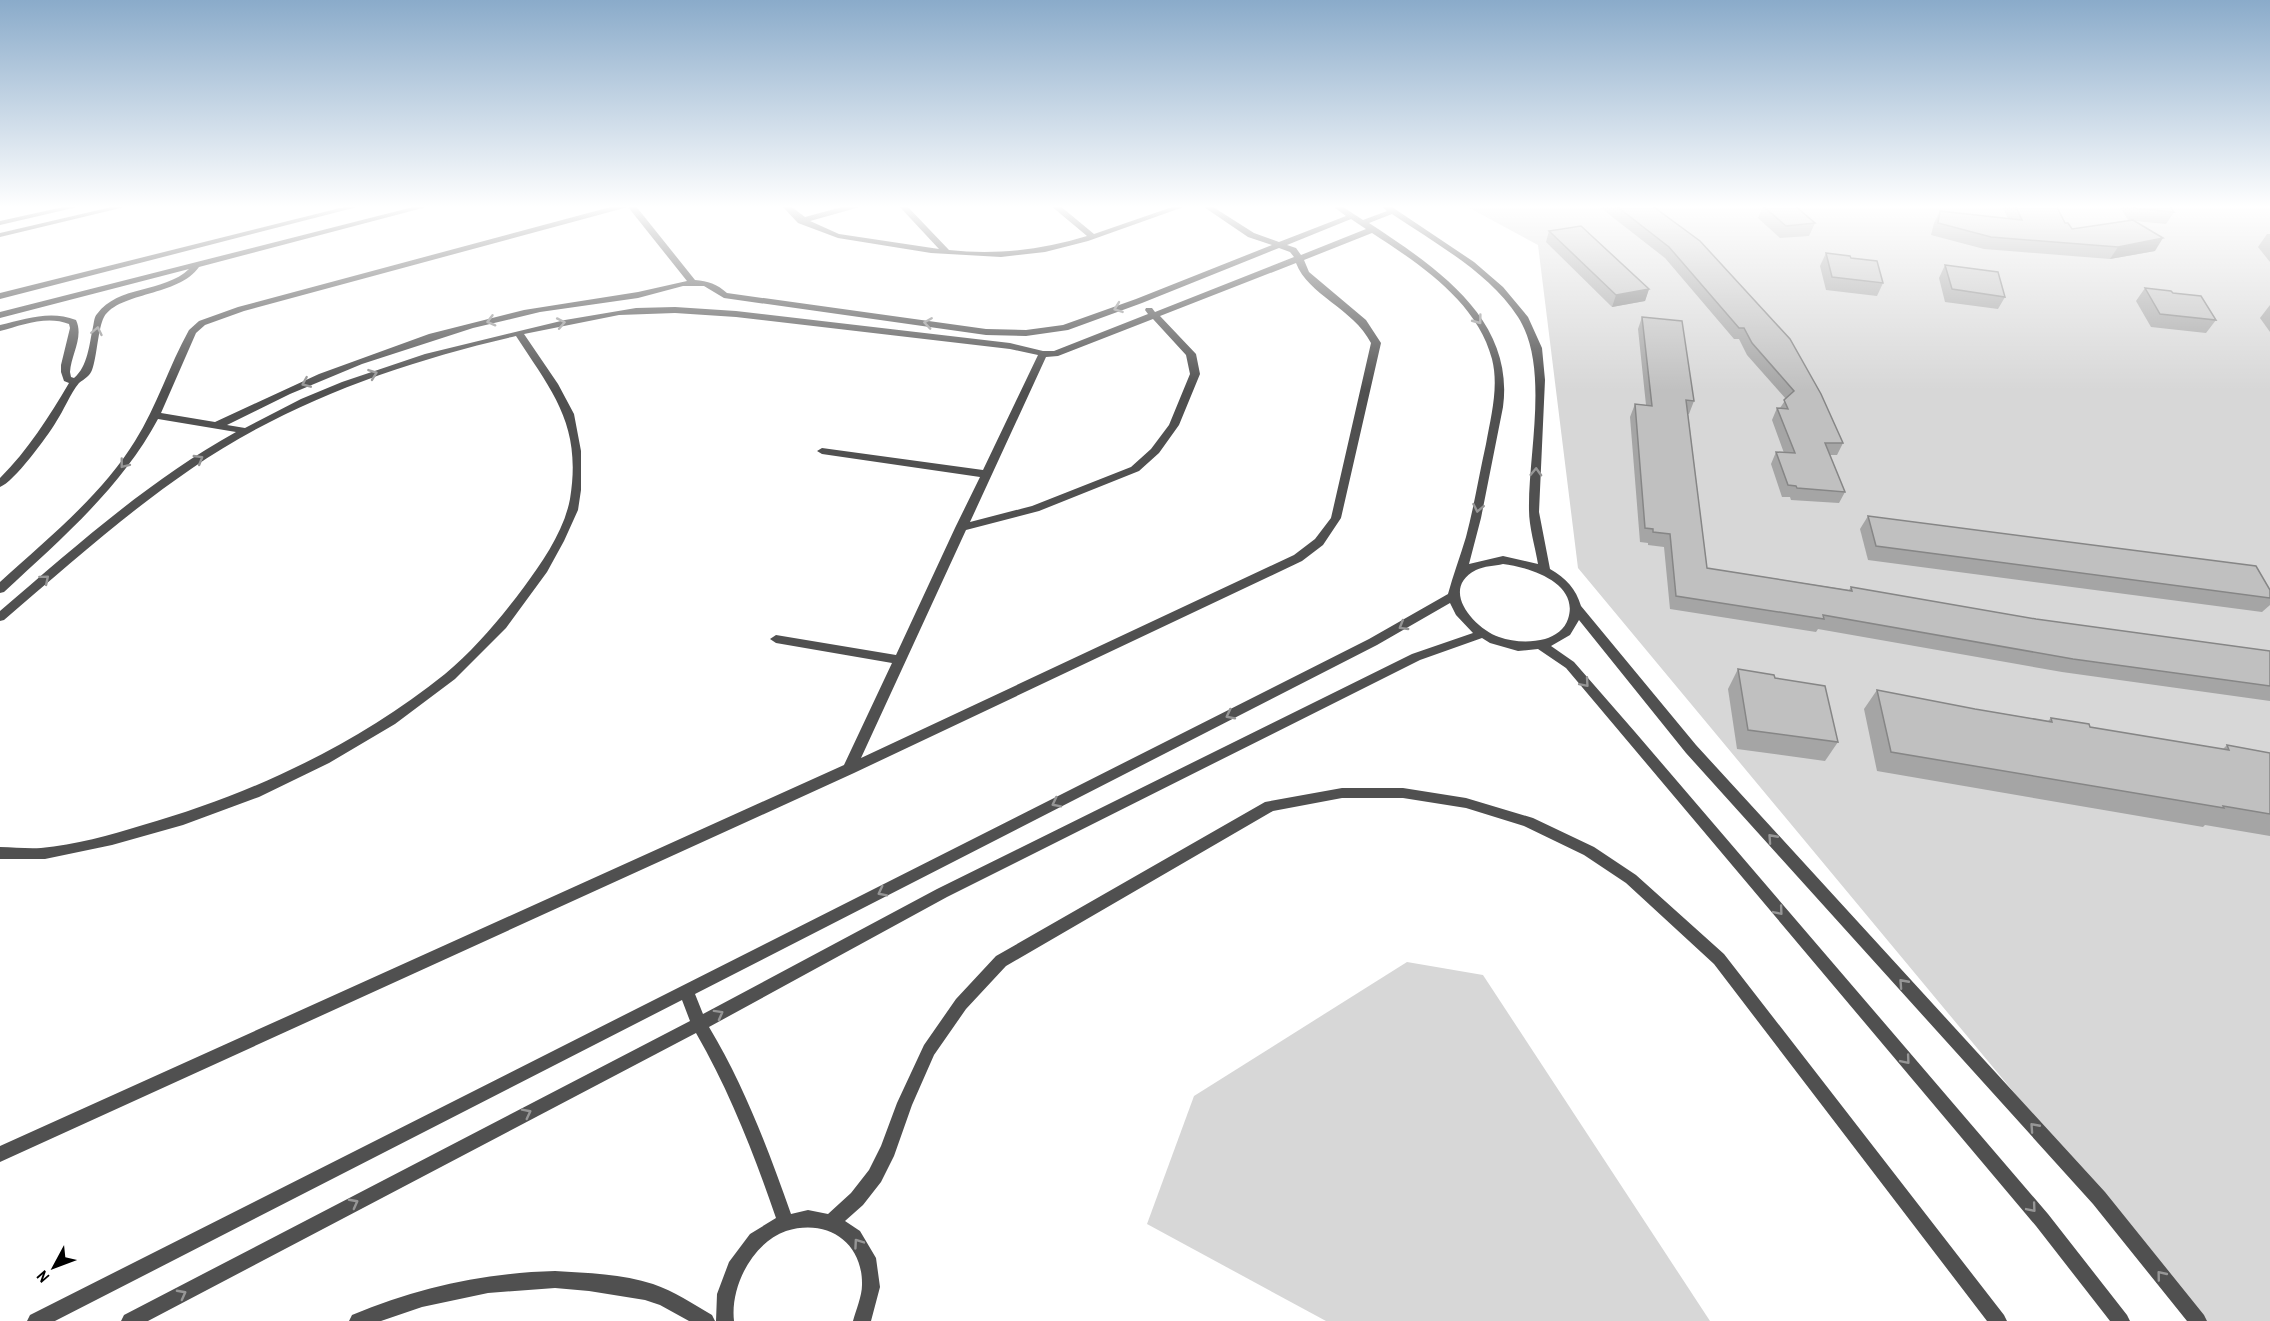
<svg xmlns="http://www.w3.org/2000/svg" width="2270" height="1321" font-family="'Archivo Narrow',sans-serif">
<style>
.green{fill:#d7d7d7}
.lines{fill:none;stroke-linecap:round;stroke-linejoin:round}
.street{fill:#505050;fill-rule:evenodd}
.wall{fill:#a5a5a5}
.shaded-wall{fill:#868686}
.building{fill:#c0c0c0;stroke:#868686;stroke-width:1.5}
.oneway{stroke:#969696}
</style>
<rect width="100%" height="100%" fill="#fff"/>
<g class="green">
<polygon points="1464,205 2270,205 2270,1321 2204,1321 1578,568 1538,245"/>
<polygon points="1407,962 1483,975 1710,1321 1326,1321 1147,1224 1194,1096"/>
</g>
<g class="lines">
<g class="street">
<polygon points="72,205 86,205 0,225 0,221"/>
<polygon points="120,205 133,205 0,237 0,233"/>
<polygon points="352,205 365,205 0,299 0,293"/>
<path d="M421 205H434L199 267C179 296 119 292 104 317 98 328 97 357 92 370 90 376 84 379 79 383 70 394 64 410 56 422 47 437 14 482 0 487V478C28 450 49 417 69 383L64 381 61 372V365L70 328 69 324C47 315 22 325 0 331V325C26 319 50 310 76 320 84 337 71 355 70 372L71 377 74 378C88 366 89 345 93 327 94 323 94 317 97 314 118 285 164 293 189 269L0 318V312Z"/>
<path d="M618 205H635L695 280C708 281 717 284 727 293L986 329 1026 330 1063 325 1136 299 1272 245 1248 237 1201 205H1210L1254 233 1279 242 1346 216 1331 205H1340L1363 220 1387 211 1380 205H1389L1474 262 1503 287 1528 317 1542 348 1545 380 1539 512 1550 569C1566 578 1576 589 1581 606L1696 745 2105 1192 2204 1315 2207 1321H2187L2093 1204 1686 753 1579 620 1570 635 1551 646 1574 662 1635 732 2048 1214 2127 1315 2130 1321H2110L2036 1226 1566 668 1538 649 1518 651 1490 643 1482 638 1420 660 947 897 709 1027C744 1085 768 1149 791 1214L808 1210 828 1214 851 1193 869 1170 881 1146 897 1103 924 1045 956 999 996 956 1265 802 1342 788H1403L1466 798 1533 818 1594 847 1636 875 1724 954 2004 1315 2007 1321H1987L1714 964 1626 883 1584 855 1524 826 1466 808 1403 798H1342L1273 811 1006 966 966 1009 934 1055 912 1105 894 1156 881 1182 863 1205 845 1221 860 1231 876 1258 880 1287 871 1321H853C856 1310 862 1296 862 1285 863 1242 827 1218 786 1231 752 1243 730 1287 734 1321H716L717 1294 729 1262 750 1234 776 1218C754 1154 730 1092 696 1033L148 1321H121L124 1315 690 1021 682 1000 55 1321H27L30 1315 1369 639 1448 594C1453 575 1460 557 1466 537 1474 507 1479 475 1486 444 1491 416 1499 387 1492 359 1477 301 1418 263 1372 233L1304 260 1309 272 1366 320 1381 343 1341 518 1323 545 1302 561 854 773 0 1162V1146L844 765 892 663 776 643 770 639 776 635 896 655 955 528 980 477 822 454 817 451 822 448 983 470 1038 355 1010 349 736 317 675 313 619 315 524 334 558 384 574 414 581 451V490L578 510 564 541 547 572 506 628 455 679 395 724 329 763 259 797 183 825 112 845 45 859H0V847C14 847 27 849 41 848 75 845 110 835 143 825 252 794 356 745 445 674 475 649 501 618 524 587 543 561 564 531 570 499 582 425 553 393 516 336 402 362 288 402 191 469 125 514 65 568 4 620L0 621V611C75 547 149 480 236 432L158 419C121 488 61 539 4 592L0 593V582C47 539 101 496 135 441 157 406 169 366 189 330L199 321 238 307ZM628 207 687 281 638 292 524 310 429 334 319 374 215 422 161 413 196 333 205 325 244 311ZM1392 214C1436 244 1489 272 1518 317 1550 367 1528 453 1529 510 1529 527 1535 546 1538 564L1503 556 1469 564 1481 518 1503 407C1515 318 1434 266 1369 223ZM1351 219 1366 229 1301 255 1296 248 1287 245ZM1279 248 1290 252 1294 257 1155 312 1152 308H1146L1145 310 1148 314 1054 351H1043L1010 343 736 311 675 307 636 308 565 320 425 354 342 382 301 399 245 428 227 425 290 394 362 364 473 328 540 312 638 298 683 286H704L724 298 986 335 1026 336 1068 330 1142 303ZM1296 263C1308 295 1353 308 1371 343L1331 518 1315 539 1294 555 861 758 966 530 1039 511 1139 471 1159 453 1179 425 1200 374 1196 354 1160 316ZM1153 319 1186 355 1190 374 1169 425 1151 449 1131 467 1032 506 970 522 1046 357 1058 356ZM1503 564C1529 567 1580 583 1568 619 1565 629 1555 636 1545 639 1530 643 1513 642 1499 637 1474 628 1439 589 1476 570 1484 566 1495 566 1503 564ZM1450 603 1456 615 1473 633 1412 654 937 889 703 1014 695 994 1377 645Z"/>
<path d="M781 205H789L805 217 849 205H861L860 207 810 221 839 234 939 249 898 205H906L949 250C996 255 1042 250 1087 236L1050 205H1059L1094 234 1178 205H1189L1088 241 1045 252 1001 257 931 253 838 238 798 223Z"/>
<path d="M555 1271C587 1273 623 1274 653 1284 674 1291 693 1304 712 1315L715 1321H689L660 1305 645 1300 589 1291 555 1288 488 1293 422 1307 381 1321H349L352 1315C418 1287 484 1273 555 1271Z"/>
</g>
</g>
<g class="wall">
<polygon points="1597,205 1651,205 1843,443 1837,455 1830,455 1845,492 1839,503 1791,500 1790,497 1782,497 1771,464 1776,452 1784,453 1772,420 1777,408 1780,408 1786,399 1747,355 1739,339 1734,339 1665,258"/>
<polygon points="2002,205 2056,205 2065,223 2072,229 2130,220 2128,220 2119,205 2169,205 2174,212 2166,224 2135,221 2155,251 2110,259 1984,249 1931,235 1934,223 1940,211 2008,219"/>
<polygon points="1763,206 1815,223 1809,236 1780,238 1758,218"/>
<polygon points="1549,231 1649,289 1645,301 1612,307 1546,242"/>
<polygon points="2267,234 2270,234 2270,262 2258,247"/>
<polygon points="1826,253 1851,258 1883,283 1877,296 1826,290 1820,266"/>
<polygon points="1945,265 2005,297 1998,309 1945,302 1939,278"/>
<polygon points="2145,288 2173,293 2216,320 2206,333 2151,327 2136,301"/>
<polygon points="2270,305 2270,332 2260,318"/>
<polygon points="1642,317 1694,401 1689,414 1688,414 1707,568 1849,590 1851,587 2036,619 2270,651 2270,701 2062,672 1818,629 1816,632 1670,609 1664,547 1648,545 1648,543 1640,542 1630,417 1635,404 1646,405 1638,329"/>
<polygon points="1868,516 2270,590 2270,605 2262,612 1868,560 1860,529"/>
<polygon points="1738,669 1775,678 1838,742 1825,761 1737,749 1728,689"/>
<polygon points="1877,690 1975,709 2048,721 2051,718 2090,727 2223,749 2227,745 2270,753 2270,836 2205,825 2203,827 1877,771 1864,709"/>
</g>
<g class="shaded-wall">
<polygon points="2163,238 2155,251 2110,259 2118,247"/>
<polygon points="1649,289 1645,301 1612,307 1616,295"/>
</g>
<g class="building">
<polygon points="1615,205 1651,205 1700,241 1790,339 1821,394 1843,443 1825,443 1845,492 1797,488 1796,486 1788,485 1776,452 1795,453 1777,408 1788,409 1784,400 1794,391 1752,343 1744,328 1739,328 1669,247"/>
<polygon points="1770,205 1794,205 1815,223 1786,226 1763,206"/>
<polygon points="2015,205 2056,205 2065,223 2068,223 2072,229 2133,220 2163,238 2118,247 1991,237 1938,223 1940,211 2022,220"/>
<polygon points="2133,205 2169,205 2174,212 2135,208"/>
<polygon points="1581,226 1649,289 1616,295 1549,231"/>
<polygon points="1826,253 1850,256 1851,258 1877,261 1883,283 1832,277"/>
<polygon points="1945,265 1998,272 2005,297 1952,289"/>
<polygon points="2145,288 2171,291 2173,293 2201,296 2216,320 2160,314"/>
<polygon points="1642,317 1682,321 1694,401 1686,400 1707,568 1852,591 1851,587 2036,619 2270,651 2270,686 2073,659 1823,615 1824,619 1676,596 1670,534 1653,532 1653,529 1645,528 1635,404 1652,406"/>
<polygon points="1868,516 2256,566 2270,590 2270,598 1876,546"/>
<polygon points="1738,669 1774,675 1775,678 1825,686 1838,742 1748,730"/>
<polygon points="1877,690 1975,709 2052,722 2051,718 2089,724 2090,727 2229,750 2227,745 2270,753 2270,814 2223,806 2224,808 1891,752"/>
</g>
<defs><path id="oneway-chevron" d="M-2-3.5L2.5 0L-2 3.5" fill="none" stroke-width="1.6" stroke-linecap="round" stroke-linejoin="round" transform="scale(1.5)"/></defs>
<g class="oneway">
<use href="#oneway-chevron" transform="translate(1118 308) rotate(160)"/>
<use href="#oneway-chevron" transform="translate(1478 320) rotate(53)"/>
<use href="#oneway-chevron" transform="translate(491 321) rotate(165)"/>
<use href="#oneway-chevron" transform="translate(561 323) rotate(-11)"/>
<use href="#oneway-chevron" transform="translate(928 323) rotate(-172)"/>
<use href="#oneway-chevron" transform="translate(97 331) rotate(-78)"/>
<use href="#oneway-chevron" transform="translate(373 374) rotate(-20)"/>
<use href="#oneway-chevron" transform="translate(306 383) rotate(157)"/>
<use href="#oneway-chevron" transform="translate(199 459) rotate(-31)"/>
<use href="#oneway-chevron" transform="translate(124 464) rotate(128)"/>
<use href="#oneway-chevron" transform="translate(1536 472) rotate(-88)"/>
<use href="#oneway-chevron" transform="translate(1478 508) rotate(101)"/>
<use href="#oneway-chevron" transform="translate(45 579) rotate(-40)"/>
<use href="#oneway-chevron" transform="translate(1403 626) rotate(149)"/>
<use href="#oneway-chevron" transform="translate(1585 683) rotate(49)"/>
<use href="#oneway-chevron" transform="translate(1230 715) rotate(153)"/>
<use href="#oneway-chevron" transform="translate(1056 803) rotate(153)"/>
<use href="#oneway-chevron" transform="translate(1772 838) rotate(-132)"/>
<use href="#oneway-chevron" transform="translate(882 892) rotate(153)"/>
<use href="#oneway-chevron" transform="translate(1779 911) rotate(50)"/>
<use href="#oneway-chevron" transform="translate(1903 983) rotate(-132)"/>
<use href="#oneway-chevron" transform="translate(719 1014) rotate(-29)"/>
<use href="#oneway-chevron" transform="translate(1906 1060) rotate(50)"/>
<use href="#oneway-chevron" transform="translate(527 1113) rotate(-27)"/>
<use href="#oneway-chevron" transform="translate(2034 1127) rotate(-132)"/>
<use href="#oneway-chevron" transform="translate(354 1203) rotate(-28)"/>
<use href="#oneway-chevron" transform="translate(2032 1208) rotate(50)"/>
<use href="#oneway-chevron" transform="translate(858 1243) rotate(-125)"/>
<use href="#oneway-chevron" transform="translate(2161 1275) rotate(-129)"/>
<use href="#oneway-chevron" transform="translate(182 1294) rotate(-28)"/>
</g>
<linearGradient id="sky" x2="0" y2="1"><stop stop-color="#8aabca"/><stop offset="0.53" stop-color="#fff"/><stop offset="1" stop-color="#fff" stop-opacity="0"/></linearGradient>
<rect width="2270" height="390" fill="url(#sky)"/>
<g transform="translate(54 1267) rotate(229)" stroke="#ffffff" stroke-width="4.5" paint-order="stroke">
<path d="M0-4.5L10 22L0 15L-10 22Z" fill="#000000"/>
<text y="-9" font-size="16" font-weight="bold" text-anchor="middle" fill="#000000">N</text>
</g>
</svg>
